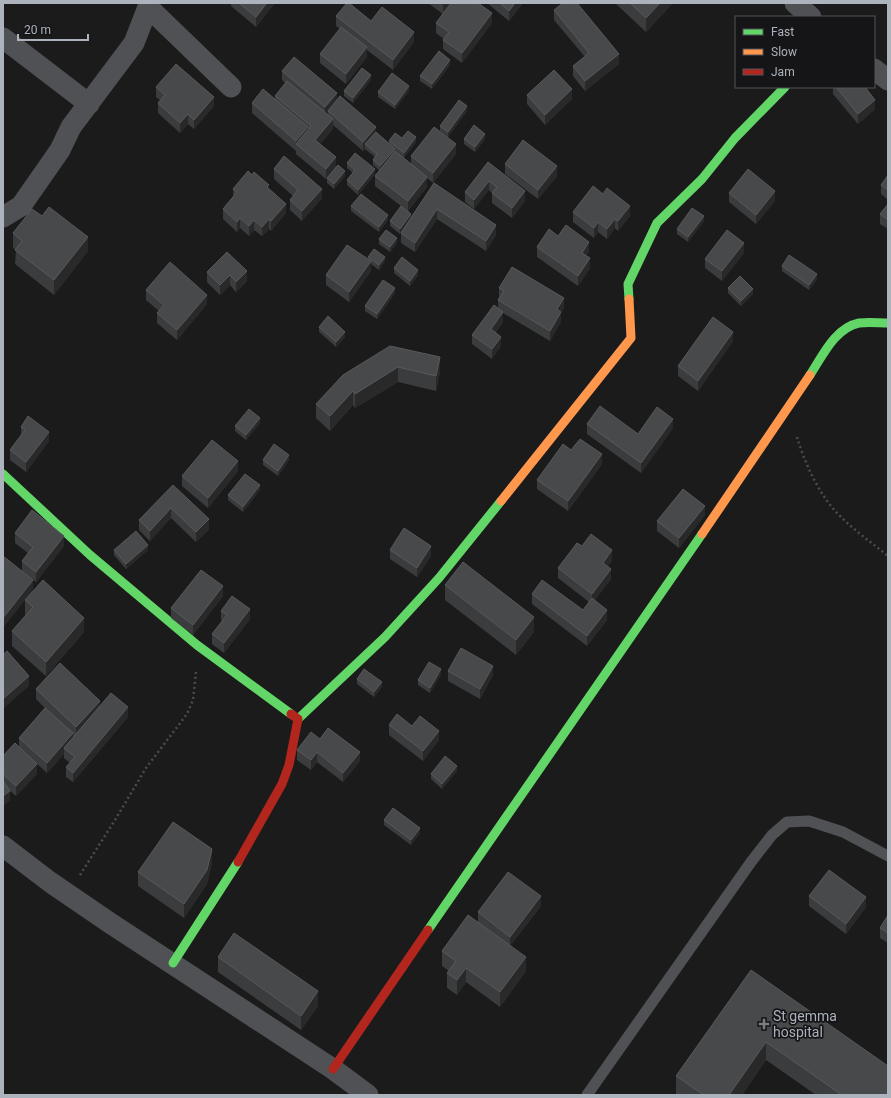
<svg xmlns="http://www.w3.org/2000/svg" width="891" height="1098" font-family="Roboto,sans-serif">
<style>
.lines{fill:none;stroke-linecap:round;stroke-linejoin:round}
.path{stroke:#4b4c4f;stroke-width:2.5;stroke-dasharray:2 3;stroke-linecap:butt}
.lane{stroke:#4f5154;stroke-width:11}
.street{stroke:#4f5154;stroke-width:21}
.fast{stroke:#63d668;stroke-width:9}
.slow{stroke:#ff974d;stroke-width:9}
.jam{stroke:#b3261e;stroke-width:9}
.wall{fill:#3b3c3d}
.shaded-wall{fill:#292929}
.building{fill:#48494a;stroke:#57595c}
.poi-dot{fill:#797e84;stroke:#151517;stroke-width:1.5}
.labels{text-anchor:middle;stroke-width:3.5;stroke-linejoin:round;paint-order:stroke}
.poi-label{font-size:14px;fill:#acb3bc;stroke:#151517;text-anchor:start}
</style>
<rect width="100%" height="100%" fill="#1b1b1b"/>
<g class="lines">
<g class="path">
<path d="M797 437C805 464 820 497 841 517 855 531 872 543 888 556"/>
<polyline points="80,875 115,820 146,768 187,714 193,700 196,672"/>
</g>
<polyline class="lane" points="587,1095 751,862 772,835 787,822 809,821 843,832 888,856"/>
<g class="street">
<polyline points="149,3 148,7 231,87"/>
<polyline points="795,3 811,17"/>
<polyline points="3,38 89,104"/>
<polyline points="874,69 888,80"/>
<polyline points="3,217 21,206 60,150 71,127 134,43 148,7"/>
<polyline points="3,846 50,882 110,923 333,1069 368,1095"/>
</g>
<g class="fast">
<polyline points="629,299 628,284 657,223 702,179 735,138 785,87"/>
<path d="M810 375C823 355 835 328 859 323 869 322 879 323 888 323"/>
<polyline points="3,474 90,555 197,645 291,714"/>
<polyline points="298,719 385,637 439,578 501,501"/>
<polyline points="428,930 702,534"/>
<polyline points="173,963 238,862"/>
</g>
<g class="slow">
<polyline points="501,501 631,338 629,299"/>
<polyline points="702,534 810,375"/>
</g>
<g class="jam">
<polyline points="238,862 282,784 289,765 298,719 291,714"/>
<polyline points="333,1069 428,930"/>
</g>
</g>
<g class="wall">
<polygon points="231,3 275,3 256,27 231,6"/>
<polygon points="428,3 478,3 492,23 462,63 443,49 443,40 444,39 436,33 436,23 443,14"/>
<polygon points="487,3 523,3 509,21"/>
<polygon points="615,3 673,3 646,32"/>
<polygon points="554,10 619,64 585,91 573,76 573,66 585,57 554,20"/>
<polygon points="336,16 371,21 414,42 393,70 367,50 367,57 346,84 320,63 320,54 340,29 336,26"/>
<polygon points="450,65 432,89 420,81 420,76"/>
<polygon points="282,71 337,100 389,143 389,141 402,138 416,142 404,158 395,151 395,152 411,164 411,156 456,154 433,183 427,178 427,187 408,211 411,217 434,183 496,235 486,251 437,219 415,252 401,243 401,233 403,229 400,234 390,226 390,221 401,206 375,186 375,176 380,171 373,165 373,160 375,157 365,149 363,151 333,125 333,129 320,144 336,167 345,176 334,189 327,183 327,178 336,167 326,179 296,154 296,151 252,113 252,103 275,99 275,96 285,83 282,80"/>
<polygon points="371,80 353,103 344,96 344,91"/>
<polygon points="156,87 214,106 194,129 188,124 180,133 158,113 158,103 160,100 156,97"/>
<polygon points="833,87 865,87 875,109 858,124 833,94"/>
<polygon points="409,91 395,109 378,97 378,92"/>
<polygon points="527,95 572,99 545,125 527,104"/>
<polygon points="467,111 448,137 440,131 440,126"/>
<polygon points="464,139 485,139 475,152 464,144"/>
<polygon points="488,162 525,201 512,218 492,203 492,193 489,190 474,209 465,202 465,192"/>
<polygon points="347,163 375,174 358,195 347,185 347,180 353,173 347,168"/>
<polygon points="505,164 557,176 538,199 505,174"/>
<polygon points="274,169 322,198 302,221 290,210 290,200 293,196 274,179"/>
<polygon points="888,175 888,200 881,194 881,185"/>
<polygon points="233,189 269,189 286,213 271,231 269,229 262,236 254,230 249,236 240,228 237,232 223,219 223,209 233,197"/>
<polygon points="729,193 775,201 756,224 729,202"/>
<polygon points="888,204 888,229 880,224 880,214"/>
<polygon points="351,206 388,220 379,232 351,211"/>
<polygon points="573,212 630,216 618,231 615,228 607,239 598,232 594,238 573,222"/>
<polygon points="42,216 88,251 54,295 15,264 16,250 13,248 13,233"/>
<polygon points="704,221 688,242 677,234 677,229"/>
<polygon points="558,236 589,251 586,256 590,268 578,286 537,257 537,247"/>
<polygon points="379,239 397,243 390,252 379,244"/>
<polygon points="227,252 247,281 236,292 230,285 220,295 207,282 207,272"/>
<polygon points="744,253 722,281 705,268 705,259"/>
<polygon points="368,257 385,261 379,270 371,264 371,271 349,302 326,285 326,275 368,259"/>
<polygon points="782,266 817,279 809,290 782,271"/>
<polygon points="394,268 418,275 410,286 394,273"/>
<polygon points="499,288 564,308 561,312 561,322 550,341 503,313 503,322 496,332 501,346 492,359 472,344 472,335 498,308 498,300 499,298"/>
<polygon points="728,288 753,294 741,306 728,293"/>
<polygon points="146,290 207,304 177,340 157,323 157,313 159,311 146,300"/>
<polygon points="395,293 377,319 365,311 365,306"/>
<polygon points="319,327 345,337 336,347 319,332"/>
<polygon points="733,341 698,391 678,376 678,366"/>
<polygon points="390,346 440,372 436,391 398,382 355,408 353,405 330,431 316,418 316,404"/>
<polygon points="260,423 246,440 235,431 235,426"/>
<polygon points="587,424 638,434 673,428 641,473 587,434"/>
<polygon points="21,427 49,441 26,472 10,460 10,450 21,435"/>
<polygon points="571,450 602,464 568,511 537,489 537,480"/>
<polygon points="263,460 289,460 278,476 263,465"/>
<polygon points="238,471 208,508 182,486 182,476"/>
<polygon points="173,485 209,529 196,542 171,518 150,541 139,530 139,520"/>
<polygon points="260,490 243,512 228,500 228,495"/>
<polygon points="705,515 679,548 657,531 657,521"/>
<polygon points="15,533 64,546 36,582 22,571 22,561 28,553 15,543"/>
<polygon points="582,546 612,560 608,566 611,579 594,601 607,620 587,646 532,604 532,594 583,610 589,602 558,578 558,568"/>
<polygon points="114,550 148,550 126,569 114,555"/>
<polygon points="390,550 431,556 417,577 390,559"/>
<polygon points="445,585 534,632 516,655 445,600"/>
<polygon points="223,596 193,635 171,618 171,608"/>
<polygon points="25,600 84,632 46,676 12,646 12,631 26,615 25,614"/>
<polygon points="221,611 250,619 224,653 212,644 212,634 222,621 221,620"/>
<polygon points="448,671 493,675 480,699 448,681"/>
<polygon points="441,674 430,693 418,685 418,680"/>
<polygon points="357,679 382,687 374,697 357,684"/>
<polygon points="36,689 100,705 128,717 73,782 66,777 66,767 70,763 64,758 64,754 47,773 36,763 37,774 16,796 9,790 10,800 3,806 3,756 19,747 19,738 47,710 36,699"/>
<polygon points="389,725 412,726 439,740 423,761 389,735"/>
<polygon points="320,739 360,761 343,782 317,762 311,770 297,760 297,750"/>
<polygon points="457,771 442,789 431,779 431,774"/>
<polygon points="384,820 420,833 411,845 384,825"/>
<polygon points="212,863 207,884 184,918 138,886 138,872"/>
<polygon points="809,896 866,907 846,934 809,906"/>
<polygon points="541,906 510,946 526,971 500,1007 466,982 457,995 447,988 447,973 449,971 442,966 442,951 478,922 478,912"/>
<polygon points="888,915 888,943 880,938 880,928"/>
<polygon points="218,957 318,1006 301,1030 218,972"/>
<polygon points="751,970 888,1095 816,1095 766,1060 742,1095 677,1095 676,1094 676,1076"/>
</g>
<g class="shaded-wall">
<polygon points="267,3 275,3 256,27 256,17"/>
<polygon points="444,3 451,3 443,14 443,4"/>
<polygon points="515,3 523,3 509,21 509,11"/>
<polygon points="660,3 673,3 646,32 646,18"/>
<polygon points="492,13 492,23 462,63 462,53"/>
<polygon points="414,32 414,42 393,70 393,60"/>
<polygon points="367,47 367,57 346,84 346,74"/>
<polygon points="619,54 619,64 585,91 585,81"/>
<polygon points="450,60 450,65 432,89 432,84"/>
<polygon points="371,75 371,80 353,103 353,98"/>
<polygon points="409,86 409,91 395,109 395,105"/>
<polygon points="572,89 572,99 545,125 545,115"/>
<polygon points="337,93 337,103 328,111 328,114 325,117 325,107"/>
<polygon points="214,97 214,106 194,129 194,120"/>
<polygon points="875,100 875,109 858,124 858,114"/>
<polygon points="467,106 467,111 448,137 448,132"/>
<polygon points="188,114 188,124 180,133 180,123"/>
<polygon points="333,119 333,129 315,150 315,140"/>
<polygon points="308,127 308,137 296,144 296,141"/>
<polygon points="376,127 376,137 365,144 365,149 363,151 363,142"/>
<polygon points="485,134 485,139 475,152 475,147"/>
<polygon points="416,137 416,142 404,158 404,153"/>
<polygon points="456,144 456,154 433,183 433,173"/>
<polygon points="395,149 395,154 380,171 380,166"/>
<polygon points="336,157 336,167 326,179 326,169"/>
<polygon points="557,166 557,176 538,199 538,190"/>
<polygon points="375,169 375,174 358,195 358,190"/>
<polygon points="345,171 345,176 334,189 334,184"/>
<polygon points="427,177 427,187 408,211 408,201"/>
<polygon points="489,181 489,190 474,209 474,200"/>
<polygon points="322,189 322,198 302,221 302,211"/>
<polygon points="525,191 525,201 512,218 512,208"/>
<polygon points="775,191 775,201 756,224 756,215"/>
<polygon points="286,204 286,213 271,231 271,221"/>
<polygon points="630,206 630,216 618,231 618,221"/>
<polygon points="437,209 437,219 415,252 415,243"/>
<polygon points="411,214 411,219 400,234 400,229"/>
<polygon points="388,215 388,220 379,232 379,227"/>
<polygon points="704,216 704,221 688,242 688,237"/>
<polygon points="240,218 240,228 237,232 237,222"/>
<polygon points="269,219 269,229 262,236 262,227"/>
<polygon points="615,219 615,228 607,239 607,229"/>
<polygon points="254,220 254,230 249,236 249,226"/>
<polygon points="598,222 598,232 594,238 594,228"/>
<polygon points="496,225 496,235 486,251 486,241"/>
<polygon points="88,237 88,251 54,295 54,280"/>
<polygon points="397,238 397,243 390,252 390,247"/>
<polygon points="589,242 589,251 582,262 582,253"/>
<polygon points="744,243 744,253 722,281 722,271"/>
<polygon points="385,257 385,261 379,270 379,265"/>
<polygon points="590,258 590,268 578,286 578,276"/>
<polygon points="371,261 371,271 349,302 349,292"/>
<polygon points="418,270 418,275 410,286 410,281"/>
<polygon points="247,271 247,281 236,292 236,282"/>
<polygon points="817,274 817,279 809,290 809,285"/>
<polygon points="230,275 230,285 220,295 220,285"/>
<polygon points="395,288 395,293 377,319 377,314"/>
<polygon points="753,289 753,294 741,306 741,301"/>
<polygon points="207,295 207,304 177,340 177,330"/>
<polygon points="564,298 564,308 557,319 557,309"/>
<polygon points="503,312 503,322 491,338 491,329"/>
<polygon points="561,312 561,322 550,341 550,331"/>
<polygon points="345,332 345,337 336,347 336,342"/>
<polygon points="733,332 733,341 698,391 698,381"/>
<polygon points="501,337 501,346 492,359 492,349"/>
<polygon points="440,357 440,372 436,391 436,376"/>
<polygon points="398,367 398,382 355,408 355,394"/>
<polygon points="353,391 353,405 330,431 330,416"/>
<polygon points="260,418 260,423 246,440 246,435"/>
<polygon points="673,419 673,428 641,473 641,463"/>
<polygon points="49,432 49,441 26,472 26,462"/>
<polygon points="602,454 602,464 568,511 568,501"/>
<polygon points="289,455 289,460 278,476 278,471"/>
<polygon points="238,461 238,471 208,508 208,498"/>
<polygon points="260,485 260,490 243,512 243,507"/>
<polygon points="705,506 705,515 679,548 679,538"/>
<polygon points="171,508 171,518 150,541 150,531"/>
<polygon points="209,519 209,529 196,542 196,532"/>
<polygon points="64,536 64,546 36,582 36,572"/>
<polygon points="148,545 148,550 126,569 126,564"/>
<polygon points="431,546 431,556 417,577 417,568"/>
<polygon points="612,550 612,560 603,573 603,563"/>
<polygon points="611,569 611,579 592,604 592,594"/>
<polygon points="33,580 33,590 3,628 3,618"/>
<polygon points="223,586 223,596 193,635 193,625"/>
<polygon points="250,609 250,619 224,653 224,643"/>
<polygon points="607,610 607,620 587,646 587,636"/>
<polygon points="534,617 534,632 516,655 516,640"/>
<polygon points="84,618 84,632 46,676 46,662"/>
<polygon points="493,666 493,675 480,699 480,689"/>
<polygon points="441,669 441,674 430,693 430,688"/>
<polygon points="29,676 29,686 3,709 3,699"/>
<polygon points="382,682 382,687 374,697 374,692"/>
<polygon points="100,701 100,711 76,737 76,727"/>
<polygon points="128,707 128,717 73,782 73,773"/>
<polygon points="439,731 439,740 423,761 423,751"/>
<polygon points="73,733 73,743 64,748 64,754 47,773 47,763"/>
<polygon points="317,752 317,762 311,770 311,760"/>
<polygon points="360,752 360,761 343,782 343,773"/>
<polygon points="37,764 37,774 16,796 16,786"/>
<polygon points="457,766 457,771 442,789 442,784"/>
<polygon points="10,791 10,800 3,806 3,796"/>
<polygon points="420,828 420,833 411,845 411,840"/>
<polygon points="212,849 212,863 207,884 184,918 184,904"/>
<polygon points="541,896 541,906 510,946 510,937"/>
<polygon points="866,897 866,907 846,934 846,924"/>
<polygon points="526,957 526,971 500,1007 500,992"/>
<polygon points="466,968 466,982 457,995 457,980"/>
<polygon points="318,991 318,1006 301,1030 301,1016"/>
<polygon points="766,1042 766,1060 742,1095 729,1095"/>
</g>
<g class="building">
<polygon points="239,3 267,3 256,17"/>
<polygon points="347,3 349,3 371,21 382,7 414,32 393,60 336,16"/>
<polygon points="451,3 478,3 492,13 462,53 443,40 449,32 436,23"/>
<polygon points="500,3 515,3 509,11"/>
<polygon points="563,3 577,3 619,54 585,81 573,66 589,53 554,10"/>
<polygon points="630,3 660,3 646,18"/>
<polygon points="341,27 367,47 346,74 320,54"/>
<polygon points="439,51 450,60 432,84 420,76"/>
<polygon points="294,57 337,93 325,107 282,71"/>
<polygon points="176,64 214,97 194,120 188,114 180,123 158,103 165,95 156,87"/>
<polygon points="362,68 371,75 353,98 344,91"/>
<polygon points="554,70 572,89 545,115 527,95"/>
<polygon points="392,73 409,86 395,105 378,92"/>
<polygon points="287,81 333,119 315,140 336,157 326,169 296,144 311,126 275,96"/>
<polygon points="836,87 865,87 875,100 858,114"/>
<polygon points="263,89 308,127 296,141 252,103"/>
<polygon points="340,96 376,127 363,142 328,111"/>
<polygon points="459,100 467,106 448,132 440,126"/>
<polygon points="474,125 485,134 475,147 464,139"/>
<polygon points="434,127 456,144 433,173 411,156"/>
<polygon points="408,131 416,137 404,153 389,141 395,133 402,138"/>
<polygon points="376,132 395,149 380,166 373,160 377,154 365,144"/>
<polygon points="523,140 557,166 538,190 505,164"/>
<polygon points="395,151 427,177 408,201 375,176"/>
<polygon points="355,153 375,169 358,190 347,180 355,170 347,163"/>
<polygon points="284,156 322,189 302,211 290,200 298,190 274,169"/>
<polygon points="488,162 525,191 512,208 492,193 497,187 489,181 474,200 465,192"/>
<polygon points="338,165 345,171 334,184 327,178"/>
<polygon points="748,169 775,191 756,215 729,193"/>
<polygon points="248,171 252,175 254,172 269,185 267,187 286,204 271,221 269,219 262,227 254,220 249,226 240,218 237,222 223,209 237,192 233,189"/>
<polygon points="888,175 888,190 881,185"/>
<polygon points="434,183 496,225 486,241 437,209 415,243 401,233"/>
<polygon points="593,186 603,194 607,188 630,206 618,221 615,219 607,229 598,222 594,228 573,212"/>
<polygon points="361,194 388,215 379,227 351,206"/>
<polygon points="888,204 888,220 880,214"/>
<polygon points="401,206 411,214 400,229 390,221"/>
<polygon points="49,207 88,237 54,280 15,250 22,241 13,233 32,209 42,216"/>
<polygon points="692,208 704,216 688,237 677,229"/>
<polygon points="566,225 589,242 582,253 590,258 578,276 537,247 549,229 558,236"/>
<polygon points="386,230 397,238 390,247 379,239"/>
<polygon points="727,230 744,243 722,271 705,259"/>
<polygon points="347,245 371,261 349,292 326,275"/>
<polygon points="374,249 385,257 379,265 368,257"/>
<polygon points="227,252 247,271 236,282 230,275 220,285 207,272"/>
<polygon points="789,255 817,274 809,285 782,266"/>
<polygon points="402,257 418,270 410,281 394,268"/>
<polygon points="170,262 207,295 177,330 157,313 164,305 146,290"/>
<polygon points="512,267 564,298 557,309 561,312 550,331 498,300 504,291 499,288"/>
<polygon points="740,276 753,289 741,301 728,288"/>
<polygon points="383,280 395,288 377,314 365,306"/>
<polygon points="494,305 503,312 491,329 501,337 492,349 472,335"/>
<polygon points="328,316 345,332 336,342 319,327"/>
<polygon points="713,317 733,332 698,381 678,366"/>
<polygon points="390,346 440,357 436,376 398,367 355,394 353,391 330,416 316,404 343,375"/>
<polygon points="600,406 638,434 657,407 673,419 641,463 587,424"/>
<polygon points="249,409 260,418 246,435 235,426"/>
<polygon points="28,416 49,432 26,462 10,450 25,430 21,427"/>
<polygon points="580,439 602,454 568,501 537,480 563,444 571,450"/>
<polygon points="212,440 238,461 208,498 182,476"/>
<polygon points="274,444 289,455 278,471 263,460"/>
<polygon points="245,474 260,485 243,507 228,495"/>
<polygon points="173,485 209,519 196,532 171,508 150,531 139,520"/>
<polygon points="683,489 705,506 679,538 657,521"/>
<polygon points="32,510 64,536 36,572 22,561 33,547 15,533"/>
<polygon points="404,528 431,546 417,568 390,550"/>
<polygon points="136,531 148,545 126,564 114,550"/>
<polygon points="591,534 612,550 603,563 611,569 592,594 558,568 577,543 582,546"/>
<polygon points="3,556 33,580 3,618"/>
<polygon points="463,562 534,617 516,640 445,585"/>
<polygon points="201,570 223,586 193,625 171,608"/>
<polygon points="43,580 84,618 46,662 12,631 33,607 25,600"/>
<polygon points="542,580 583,610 592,598 607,610 587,636 532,594"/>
<polygon points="232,596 250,609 224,643 212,634 227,615 221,611"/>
<polygon points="461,648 493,666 480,689 448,671"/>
<polygon points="7,651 29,676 3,699 3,655"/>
<polygon points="429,662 441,669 430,688 418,680"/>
<polygon points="60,663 100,701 76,727 36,689"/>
<polygon points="364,669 382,682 374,692 357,679"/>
<polygon points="111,693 128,707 73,773 66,767 75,757 64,748"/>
<polygon points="45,708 73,733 47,763 19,738"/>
<polygon points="397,714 412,726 420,716 439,731 423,751 389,725"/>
<polygon points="328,728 360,752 343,773 317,752 311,760 297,750 311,732 320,739"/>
<polygon points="15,743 37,764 16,786 3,774 3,756"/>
<polygon points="445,756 457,766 442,784 431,774"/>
<polygon points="3,781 10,791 3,796"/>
<polygon points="393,808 420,828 411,840 384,820"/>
<polygon points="173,822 212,849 207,870 184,904 138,872"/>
<polygon points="829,870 866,897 846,924 809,896"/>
<polygon points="508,872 541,896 510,937 478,912"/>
<polygon points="468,915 526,957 500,992 466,968 457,980 447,973 456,961 442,951"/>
<polygon points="888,915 888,933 880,928"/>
<polygon points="234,933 318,991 301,1016 218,957"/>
<polygon points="751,970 888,1066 888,1095 842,1095 766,1042 729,1095 704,1095 676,1076"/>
</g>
<path class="poi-dot" d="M762 1018h4v4h4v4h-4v4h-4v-4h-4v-4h4z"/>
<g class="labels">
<g class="poi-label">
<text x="773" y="1021">St gemma<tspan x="773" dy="16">hospital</tspan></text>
</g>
</g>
<rect width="891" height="1098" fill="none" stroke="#acb3bc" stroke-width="8"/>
<rect x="735" y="16" width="140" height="72" fill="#151517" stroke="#515459"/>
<rect x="743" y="29" width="20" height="6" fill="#63d668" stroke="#515459"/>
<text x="771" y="36" font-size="12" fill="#acb3bc">Fast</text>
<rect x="743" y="49" width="20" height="6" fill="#ff974d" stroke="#515459"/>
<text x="771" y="56" font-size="12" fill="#acb3bc">Slow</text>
<rect x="743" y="69" width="20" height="6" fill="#b3261e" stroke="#515459"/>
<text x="771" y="76" font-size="12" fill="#acb3bc">Jam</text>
<path d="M18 34v6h70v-6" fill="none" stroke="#acb3bc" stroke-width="2"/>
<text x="24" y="34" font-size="12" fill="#acb3bc" stroke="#151517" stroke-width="3" paint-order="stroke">20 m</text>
</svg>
